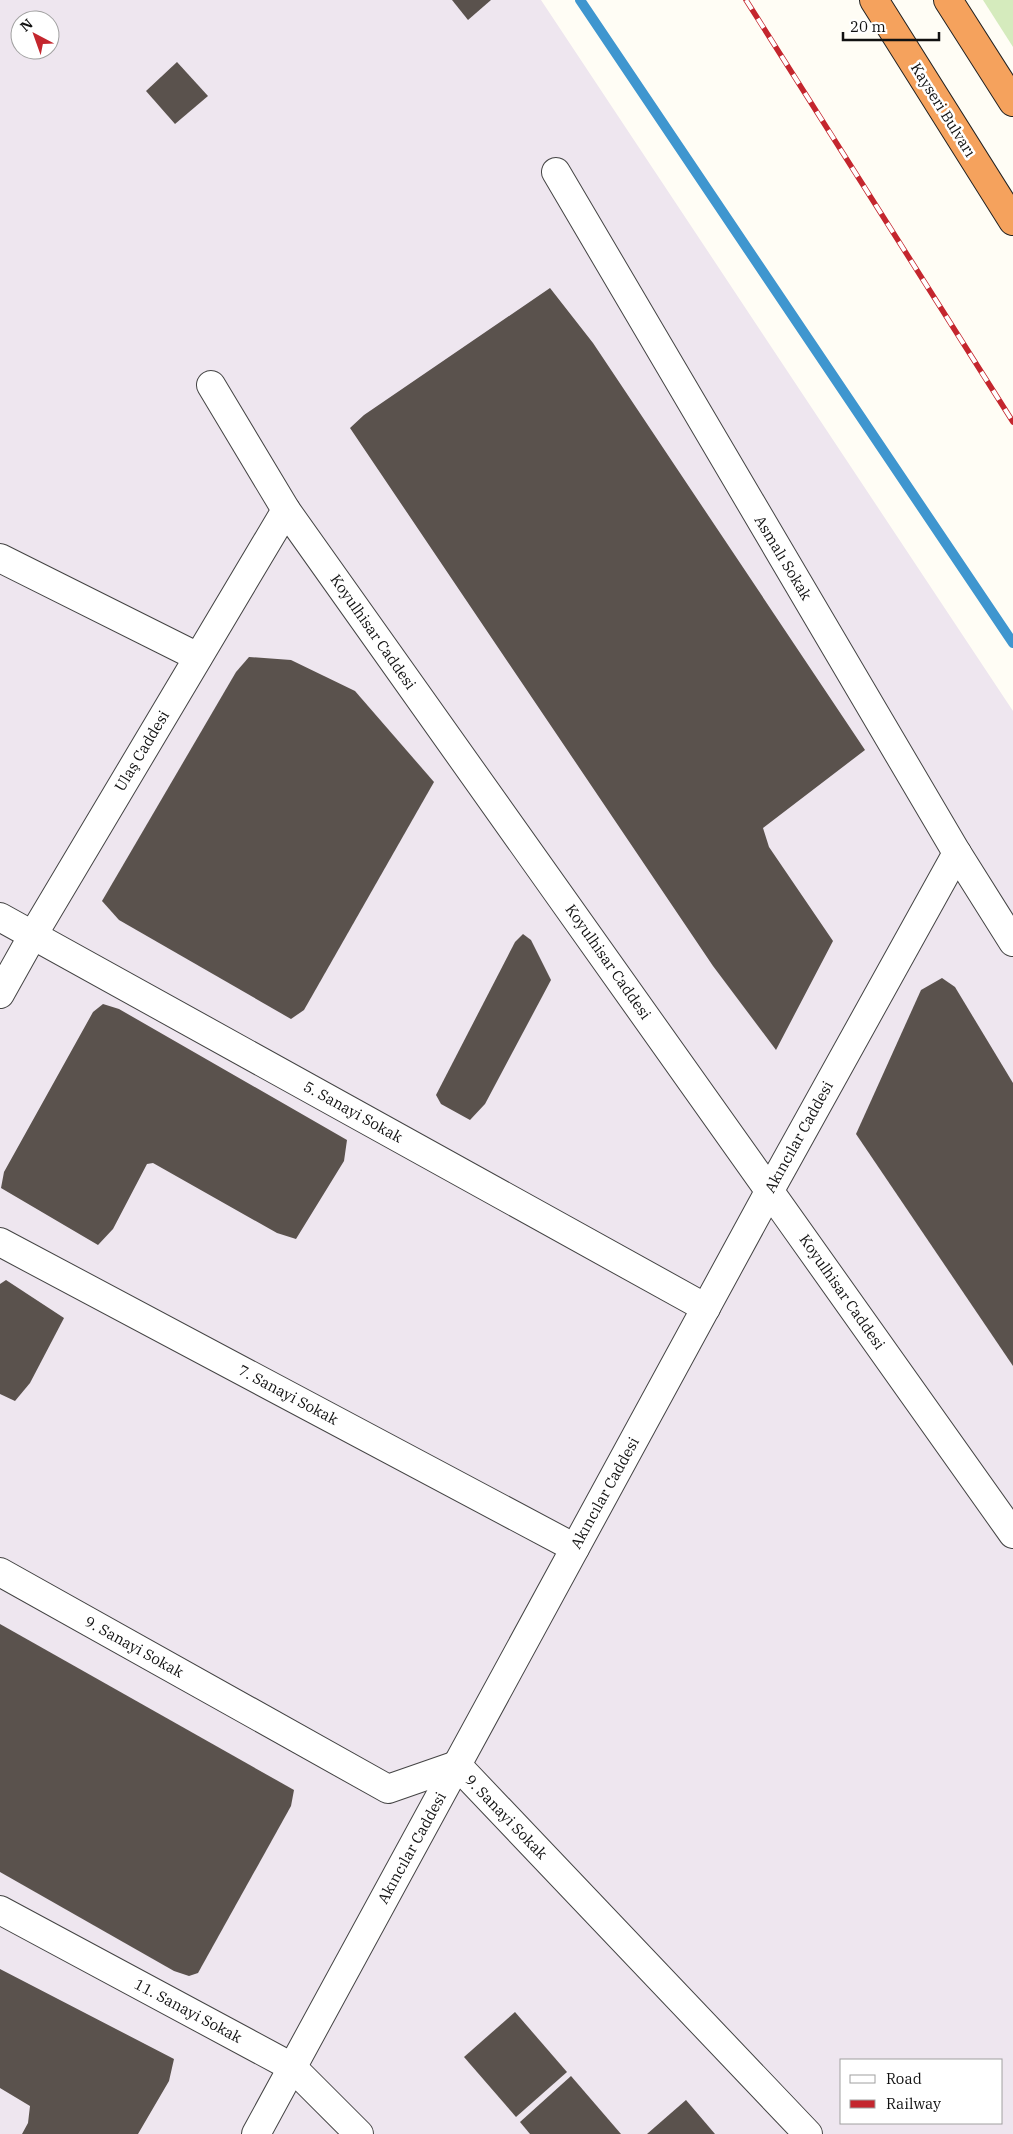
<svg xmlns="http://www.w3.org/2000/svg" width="1013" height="2134" font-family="'IBM Plex Serif',serif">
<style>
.industrial{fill:#eee6ef;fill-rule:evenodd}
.green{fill:#d5ebbd}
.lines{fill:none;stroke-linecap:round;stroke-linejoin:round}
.stream{stroke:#3f96cf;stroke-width:10}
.building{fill:#5a524d}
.minor-casing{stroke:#444;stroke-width:30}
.highway-casing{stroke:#222;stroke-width:30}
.minor{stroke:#fff;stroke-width:28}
.highway{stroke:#f5a25d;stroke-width:28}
.rail-casing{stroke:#c4262e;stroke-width:5.5}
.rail{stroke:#fff;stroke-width:4;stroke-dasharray:11;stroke-linecap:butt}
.labels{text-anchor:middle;stroke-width:5;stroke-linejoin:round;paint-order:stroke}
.street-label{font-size:15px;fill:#111;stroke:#fff}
</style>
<rect width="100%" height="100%" fill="#fffdf5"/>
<path class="industrial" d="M0 0H541L1013 711V2134H0ZM20 20H50V50H20ZM842 2060H1002V2123H842Z"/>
<polygon class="green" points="983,0 1013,0 1013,47"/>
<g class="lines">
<polyline class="stream" points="580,0 1013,643"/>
</g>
<g class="building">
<polygon points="452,0 491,0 468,20"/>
<polygon points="177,62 208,96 175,124 146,91"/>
<polygon points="550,288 593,343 865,750 763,828 769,847 833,941 776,1050 713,966 350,428 364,415"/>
<polygon points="249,657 291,660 355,691 434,782 304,1010 291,1019 119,920 102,901 236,672"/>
<polygon points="523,934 531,940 551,980 485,1104 470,1120 441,1104 436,1095 515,942"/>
<polygon points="942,978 955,987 1013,1083 1013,1366 856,1134 921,990"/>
<polygon points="103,1004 119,1009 347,1140 344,1161 296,1239 277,1233 153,1163 147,1164 113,1229 98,1245 1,1188 4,1172 93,1012"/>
<polygon points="6,1280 64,1318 30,1383 15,1401 0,1394 0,1284"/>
<polygon points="0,1624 294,1790 291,1806 198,1973 189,1976 174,1971 0,1872"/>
<polygon points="0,1969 174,2059 169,2081 138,2134 22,2134 28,2123 30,2106 0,2088"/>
<polygon points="515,2012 567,2072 516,2117 464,2057"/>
<polygon points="571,2076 621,2134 530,2134 520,2122"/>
<polygon points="686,2100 715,2134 647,2134"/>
</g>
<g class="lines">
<g class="minor-casing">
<g id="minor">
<polyline points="556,172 957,853 1013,942"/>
<polyline points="211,385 286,510 1013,1534"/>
<polyline points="0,558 198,657"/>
<polyline points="0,917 706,1308"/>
<polyline points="0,994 33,935 286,510"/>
<polyline points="0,1242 575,1548"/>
<polyline points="0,1572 388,1789 457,1765 808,2134"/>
<polyline points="0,1910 292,2067 359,2134"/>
<polyline points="256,2134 770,1190 957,853"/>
</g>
</g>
<g class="highway-casing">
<g id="highway">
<polyline points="874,0 1013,221"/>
<polyline points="948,0 1013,102"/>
</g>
</g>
<use href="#minor" class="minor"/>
<use href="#highway" class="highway"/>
<g class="rail-casing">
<polyline id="rail" points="746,0 1013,422"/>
</g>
<use href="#rail" class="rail"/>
</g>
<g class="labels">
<g class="street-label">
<text transform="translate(943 110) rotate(58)" y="5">Kayseri Bulvarı</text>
<text transform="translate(783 558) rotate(59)" y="5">Asmalı Sokak</text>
<text transform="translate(373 632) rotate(55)" y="5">Koyulhisar Caddesi</text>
<text transform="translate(142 751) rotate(-59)" y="5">Ulaş Caddesi</text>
<text transform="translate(608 962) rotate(55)" y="5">Koyulhisar Caddesi</text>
<text transform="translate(353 1112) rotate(29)" y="5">5. Sanayi Sokak</text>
<text transform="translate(799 1137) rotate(-61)" y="5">Akıncılar Caddesi</text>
<text transform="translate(842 1292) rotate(55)" y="5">Koyulhisar Caddesi</text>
<text transform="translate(288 1395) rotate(28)" y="5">7. Sanayi Sokak</text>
<text transform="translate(605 1493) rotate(-61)" y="5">Akıncılar Caddesi</text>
<text transform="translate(134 1647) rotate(29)" y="5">9. Sanayi Sokak</text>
<text transform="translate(506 1817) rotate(46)" y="5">9. Sanayi Sokak</text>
<text transform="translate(412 1848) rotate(-61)" y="5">Akıncılar Caddesi</text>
<text transform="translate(188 2011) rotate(28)" y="5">11. Sanayi Sokak</text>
</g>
</g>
<rect x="840" y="2059" width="162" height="65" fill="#ffffff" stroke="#a0a0a0"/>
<rect x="850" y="2075" width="25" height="8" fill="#ffffff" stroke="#a0a0a0"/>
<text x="886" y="2084" font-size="15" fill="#111111">Road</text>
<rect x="850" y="2100" width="25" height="8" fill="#c4262e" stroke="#a0a0a0"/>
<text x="886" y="2109" font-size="15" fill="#111111">Railway</text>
<g transform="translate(35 35) rotate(319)"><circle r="24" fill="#ffffff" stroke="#a0a0a0"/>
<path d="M0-4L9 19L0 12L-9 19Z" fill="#c4262e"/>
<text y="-8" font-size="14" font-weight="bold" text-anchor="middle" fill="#111111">N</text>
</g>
<path d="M843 32v8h96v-8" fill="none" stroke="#111111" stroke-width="2.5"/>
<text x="850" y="32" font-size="15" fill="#111111" stroke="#ffffff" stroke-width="4" paint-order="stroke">20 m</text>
</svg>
